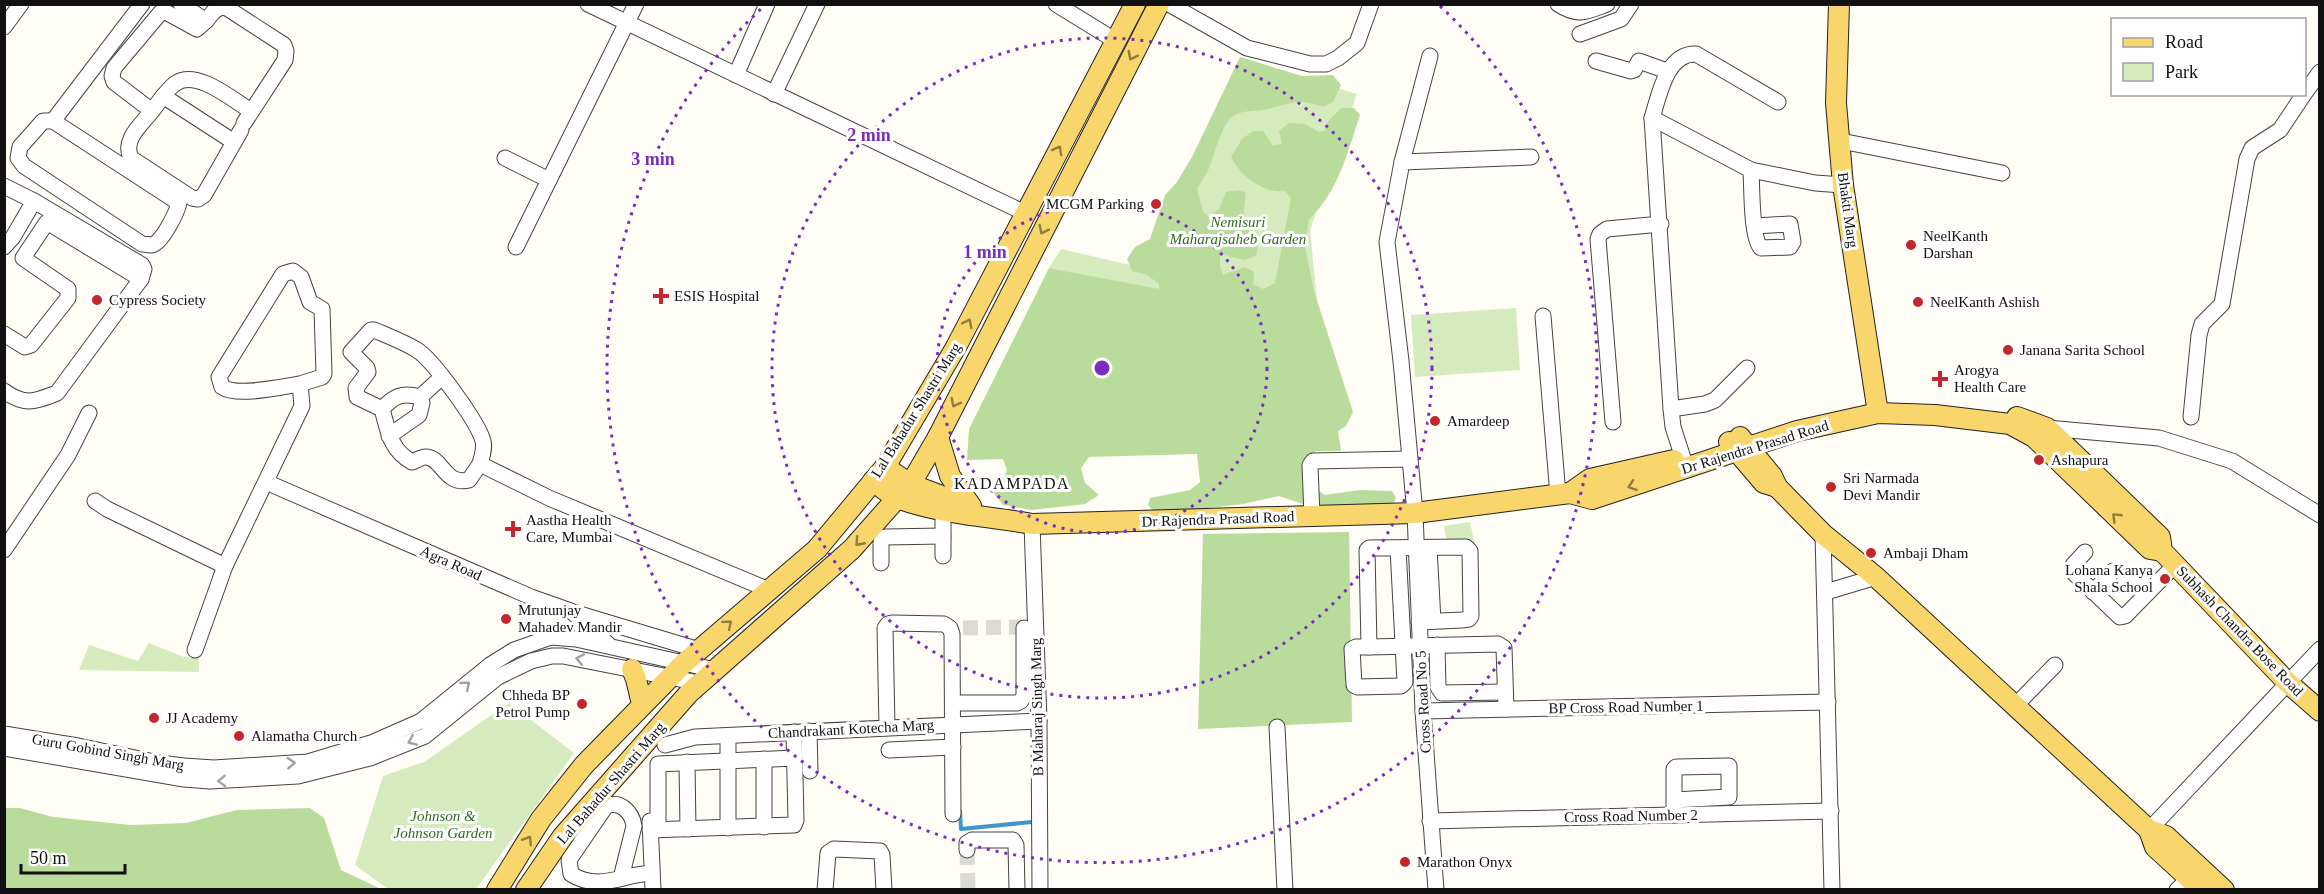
<svg xmlns="http://www.w3.org/2000/svg" width="2324" height="894" font-family="'Times New Roman',serif">
<style>
.green{fill:#d5ebbd}
.forest{fill:#b9dc9c}
.lines{fill:none;stroke-linecap:round;stroke-linejoin:round}
.stream{stroke:#3f96cf;stroke-width:4}
.minor-tunnel{stroke:#dbdad3;stroke-width:15;stroke-dasharray:15 8;stroke-linecap:butt}
.minor-casing{stroke:#444;stroke-width:17}
.major-casing{stroke:#222;stroke-width:22}
.minor{stroke:#fff;stroke-width:15}
.major{stroke:#f9d66b;stroke-width:20}
.oneway{stroke:#917d42}
.oneway2{stroke:#a0a0a0}
.ring{fill:none;stroke:#7b2cbf;stroke-width:3;stroke-dasharray:3 6}
.poi-dot{fill:#c4262e;stroke:#fff;stroke-width:2}
.labels{text-anchor:middle;stroke-width:6;stroke-linejoin:round;paint-order:stroke}
.poi-label{font-size:15px;fill:#111;stroke:#fff;text-anchor:start}
.street-label{font-size:15px;fill:#111;stroke:#fff}
.park-label{font-size:15px;font-style:italic;fill:#2f6b1f;stroke:#fff}
.neighbourhood-label{font-size:16px;letter-spacing:1.5px;fill:#111;stroke:#fff}
.centre{fill:#7b2cbf;stroke:#fff;stroke-width:3}
.ring-label{font-size:18px;text-anchor:middle;font-weight:bold;fill:#7b2cbf;stroke:#fff;stroke-width:6;stroke-linejoin:round;paint-order:stroke}
</style>
<rect width="100%" height="100%" fill="#fffdf5"/>
<g class="green">
<polygon points="1246,61 1357,94 1310,230 1319,321 1049,268 1061,249 1139,267"/>
<polygon points="1516,308 1520,370 1415,377 1411,315"/>
<polygon points="1470,522 1475,545 1447,544 1444,526"/>
<polygon points="149,643 184,657 199,659 199,672 79,670 89,645 138,661"/>
<polygon points="509,703 574,753 476,889 388,889 355,865 383,776 424,762"/>
</g>
<g class="forest">
<path d="M1240 57 1302 76 1333 75 1341 85 1333 102 1323 107C1300 98 1291 103 1268 109 1256 112 1243 109 1232 117 1220 127 1214 158 1207 173 1204 178 1200 183 1197 189L1203 212 1209 217 1219 209 1226 192 1238 190 1246 193C1242 217 1244 225 1258 244L1256 256 1244 260 1220 254V267L1223 275 1245 267 1254 272 1253 284 1263 289 1275 283 1291 198 1285 191C1263 194 1240 175 1231 157L1242 139 1253 131H1263L1273 146 1282 144 1279 131 1289 123 1305 124 1319 132 1325 131 1328 121 1341 108H1354L1360 115C1348 151 1338 193 1309 219L1305 247 1314 291 1353 412 1346 426 1338 431 1341 451H1316L1308 465 1309 485 1325 495 1360 490 1392 491 1396 498 1393 505 1338 509 1306 505 1279 496 1243 504 1156 514 1148 505 1150 498 1190 490 1200 482 1197 454 1089 457 1081 468 1085 483 1099 495 1085 504 1031 510 1003 505 993 492 1001 483 1007 470 1003 459 967 460 969 429 1049 268 1159 289V284L1147 275 1132 271 1127 259 1135 247 1150 239 1165 195 1177 182 1193 155Z"/>
<polygon points="1349,532 1352,722 1198,729 1203,534"/>
<polygon points="4,808 20,808 53,817 131,825 186,823 237,810 310,808 324,818 341,870 381,889 5,889"/>
</g>
<g class="lines">
<polyline class="stream" points="960,811 961,829 1032,822"/>
<g class="minor-tunnel">
<polyline points="963,628 1021,627"/>
<polyline points="967,850 968,890"/>
</g>
<g class="minor-casing">
<g id="minor">
<polyline points="181,4 206,21 214,11 221,7 227,8 284,45 286,51 285,60 244,123"/>
<polyline points="588,4 1025,213"/>
<polyline points="1056,4 1116,41"/>
<polyline points="1169,4 1247,48 1310,64 1326,64 1338,58 1357,43 1371,4"/>
<path d="M1558 4C1578 17 1586 12 1607 4"/>
<path d="M206 21 197 29 164 11 161 12 114 68 112 76 114 82 152 111C141 125 122 140 131 158L192 198 198 199 204 195 241 130"/>
<polyline points="4,27 21,4"/>
<polyline points="1580,34 1621,19 1631,4"/>
<polyline points="1596,61 1631,71 1634,70 1639,61 1667,71"/>
<polyline points="736,75 767,4"/>
<polyline points="774,94 817,4"/>
<polyline points="2304,94 2320,72"/>
<polyline points="163,96 234,142"/>
<path d="M152 111C159 102 167 89 176 83 197 69 233 100 251 111"/>
<path d="M1652 118C1659 96 1666 53 1696 54L1778 102"/>
<path d="M43 121H53L179 203C177 212 162 243 152 245 151 245 143 244 142 244L24 166 18 158 20 147Z"/>
<polyline points="53,121 142,4"/>
<polyline points="1841,141 2002,173"/>
<polyline points="505,158 549,180"/>
<polyline points="1402,162 1430,56"/>
<path d="M1751 170C1752 186 1751 238 1761 248L1790 247 1793 242 1790 224 1755 226"/>
<path d="M4 186 34 201 142 265 144 269 141 279 57 393C34 402 25 406 4 391"/>
<polyline points="4,247 13,237 34,201"/>
<polyline points="516,247 636,4"/>
<polyline points="1543,316 1558,495"/>
<polyline points="4,334 25,347 31,345 68,298 68,289 23,258 47,222 141,279"/>
<path d="M442 377 420 397C402 392 394 396 382 409L357 397 356 388 368 372 367 368 351 352 371 330H374C388 336 404 342 417 350 433 360 478 422 483 441 485 448 482 456 480 464L549 498 769 590"/>
<path d="M382 409C388 430 390 450 412 462 416 461 421 457 425 457 442 456 444 486 469 480L480 464"/>
<polyline points="1671,409 1705,404 1715,400 1747,368"/>
<polyline points="2191,417 2199,335 2202,324 2222,304 2247,159 2252,148 2280,130 2304,94"/>
<polyline points="1613,422 1598,239 1600,234 1607,229 1661,224"/>
<polyline points="2043,431 2047,428 2159,438 2232,461 2320,515"/>
<polyline points="389,436 419,415 422,403 420,397"/>
<polyline points="1683,458 1673,427 1671,409 1652,118 1751,170 1815,183 1843,185"/>
<polyline points="266,482 531,597 571,611 608,644"/>
<polyline points="95,501 107,509 225,566"/>
<polyline points="943,509 943,556"/>
<polyline points="1312,516 1310,465 1313,461 1410,459"/>
<polyline points="1032,524 1039,721 1040,890"/>
<polyline points="1823,534 1832,890"/>
<polyline points="1398,548 1405,682 1401,686 1357,687 1354,685 1352,649 1356,647 1369,647 1367,550 1369,548 1466,547 1470,551 1471,616 1469,619 1462,620 1419,622"/>
<polyline points="1429,548 1433,621"/>
<polyline points="4,550 68,455 89,413"/>
<polyline points="2085,552 2073,565 2074,573 2120,617 2125,616 2175,565"/>
<polyline points="881,563 881,542 885,537 943,536"/>
<polyline points="1826,592 1876,577"/>
<polyline points="2093,592 2113,571"/>
<polyline points="576,613 699,650"/>
<polyline points="1437,645 1438,687 1442,693 1505,692"/>
<polyline points="1369,647 1498,644 1504,648 1506,709"/>
<path d="M195 650 225 566 302 406 300 384C281 387 237 397 222 387L219 377 283 274 293 271 301 277 310 302 322 309 324 374 322 377 300 384"/>
<polyline points="961,703 1017,703 1021,701 1024,696 1024,628"/>
<polyline points="2015,706 2055,665"/>
<polyline points="1423,711 1828,702"/>
<polyline points="887,727 885,628 888,624 892,623 944,624 950,628 952,634 953,814"/>
<polyline points="1277,727 1285,890"/>
<polyline points="809,731 810,771"/>
<polyline points="4,734 78,746 159,763 184,766 214,768 308,762 371,743 421,721 490,665 514,650 551,637 576,639 715,670"/>
<polyline points="728,736 728,828"/>
<polyline points="665,745 695,737 1039,721"/>
<polyline points="4,748 184,779 210,781 298,776 370,758 425,736 498,677 531,661 552,656 563,656 699,683"/>
<polyline points="889,750 953,747"/>
<polyline points="764,759 764,827"/>
<polyline points="687,762 688,829"/>
<polyline points="1674,800 1729,797 1729,766 1676,767 1674,769 1674,815"/>
<polyline points="650,821 653,890"/>
<polyline points="1430,821 1831,811"/>
<polyline points="658,829 658,764 795,758"/>
<polyline points="650,830 794,825 796,820 794,732"/>
<polyline points="2149,830 2320,649"/>
<polyline points="967,850 967,843 972,840 1013,840 1016,845 1017,890"/>
<path d="M621 878 634 826C632 812 620 800 606 806L569 860 571 874C599 892 623 874 652 873"/>
<polyline points="825,890 828,853 834,849 880,851 882,855 884,890"/>
<polyline points="1436,890 1423,711 1415,513 1401,361 1387,242 1402,162 1531,157"/>
<polyline points="2177,890 2196,871"/>
</g>
</g>
<g class="major-casing">
<g id="major">
<polyline points="1839,4 1836,103 1843,185 1878,413"/>
<polyline points="2017,417 2047,428 2160,537 2162,551 2287,682 2320,711"/>
<polyline points="938,437 950,476 971,506"/>
<polyline points="1729,442 1764,483 1777,487 1772,476 1740,437"/>
<polyline points="885,467 910,484 958,502"/>
<path d="M873 481C881 487 891 496 900 499 942 514 988 516 1032 524L1415 513 1570 493 1592 499 1797 431 1878 413 1935 415 2010 424 2034 437 2150 549 2162 551"/>
<polyline points="1777,487 1823,534 1876,577 2149,830"/>
<polyline points="1570,493 1590,479 1674,460"/>
<polyline points="632,669 636,679 642,704"/>
<polyline points="497,890 541,819 584,765 684,663 817,549 885,467 956,347 1135,4"/>
<polyline points="526,890 563,836 689,693 852,549 913,480 938,437 1159,4"/>
<polyline points="2202,890 2155,847 2149,830 2166,836 2224,890"/>
</g>
</g>
<use href="#minor" class="minor"/>
<use href="#major" class="major"/>
</g>
<defs><path id="oneway-chevron" d="M-2-3.5L2.5 0L-2 3.5" fill="none" stroke-width="1.6" stroke-linecap="round" stroke-linejoin="round" transform="scale(1.5)"/></defs>
<g class="oneway">
<use href="#oneway-chevron" transform="translate(1132 56) rotate(117)"/>
<use href="#oneway-chevron" transform="translate(1058 150) rotate(-62)"/>
<use href="#oneway-chevron" transform="translate(1043 230) rotate(117)"/>
<use href="#oneway-chevron" transform="translate(968 323) rotate(-63)"/>
<use href="#oneway-chevron" transform="translate(955 403) rotate(117)"/>
<use href="#oneway-chevron" transform="translate(1632 486) rotate(161)"/>
<use href="#oneway-chevron" transform="translate(2116 517) rotate(-136)"/>
<use href="#oneway-chevron" transform="translate(859 542) rotate(132)"/>
<use href="#oneway-chevron" transform="translate(728 624) rotate(-40)"/>
<use href="#oneway-chevron" transform="translate(528 840) rotate(-58)"/>
</g>
<g class="oneway2">
<use href="#oneway-chevron" transform="translate(580 659) rotate(-169)"/>
<use href="#oneway-chevron" transform="translate(466 685) rotate(-40)"/>
<use href="#oneway-chevron" transform="translate(412 741) rotate(157)"/>
<use href="#oneway-chevron" transform="translate(291 763) rotate(-4)"/>
<use href="#oneway-chevron" transform="translate(222 781) rotate(178)"/>
</g>
<g class="ring">
<circle cx="1102" cy="368" r="165"/>
<circle cx="1102" cy="368" r="330"/>
<path d="M1440 6A495 495 0 1 1 764 6"/>
</g>
<g class="poi-dot">
<circle cx="1156" cy="204" r="6"/>
<circle cx="1911" cy="245" r="6"/>
<path d="M658 287h6v6h6v6h-6v6h-6v-6h-6v-6h6z"/>
<circle cx="97" cy="300" r="6"/>
<circle cx="1918" cy="302" r="6"/>
<circle cx="2008" cy="350" r="6"/>
<path d="M1937 370h6v6h6v6h-6v6h-6v-6h-6v-6h6z"/>
<circle cx="1435" cy="421" r="6"/>
<circle cx="2039" cy="460" r="6"/>
<circle cx="1831" cy="487" r="6"/>
<path d="M510 520h6v6h6v6h-6v6h-6v-6h-6v-6h6z"/>
<circle cx="1871" cy="553" r="6"/>
<circle cx="2165" cy="579" r="6"/>
<circle cx="506" cy="619" r="6"/>
<circle cx="582" cy="704" r="6"/>
<circle cx="154" cy="718" r="6"/>
<circle cx="239" cy="736" r="6"/>
<circle cx="1405" cy="862" r="6"/>
</g>
<g class="labels">
<g class="poi-label">
<text x="1144" y="209" text-anchor="end">MCGM Parking</text>
<text x="1923" y="241">NeelKanth<tspan x="1923" dy="17">Darshan</tspan></text>
<text x="674" y="301">ESIS Hospital</text>
<text x="109" y="305">Cypress Society</text>
<text x="1930" y="307">NeelKanth Ashish</text>
<text x="2020" y="355">Janana Sarita School</text>
<text x="1954" y="375">Arogya<tspan x="1954" dy="17">Health Care</tspan></text>
<text x="1447" y="426">Amardeep</text>
<text x="2051" y="465">Ashapura</text>
<text x="1843" y="483">Sri Narmada<tspan x="1843" dy="17">Devi Mandir</tspan></text>
<text x="526" y="525">Aastha Health<tspan x="526" dy="17">Care, Mumbai</tspan></text>
<text x="1883" y="558">Ambaji Dham</text>
<text x="2153" y="575" text-anchor="end">Lohana Kanya<tspan x="2153" dy="17">Shala School</tspan></text>
<text x="518" y="615">Mrutunjay<tspan x="518" dy="17">Mahadev Mandir</tspan></text>
<text x="570" y="700" text-anchor="end">Chheda BP<tspan x="570" dy="17">Petrol Pump</tspan></text>
<text x="166" y="723">JJ Academy</text>
<text x="251" y="741">Alamatha Church</text>
<text x="1417" y="867">Marathon Onyx</text>
</g>
<g class="street-label">
<text transform="translate(1848 210) rotate(82)" y="5">Bhakti Marg</text>
<text transform="translate(916 410) rotate(-58)" y="5">Lal Bahadur Shastri Marg</text>
<text transform="translate(1755 447) rotate(-17)" y="5">Dr Rajendra Prasad Road</text>
<text transform="translate(1218 519) rotate(-2)" y="5">Dr Rajendra Prasad Road</text>
<text transform="translate(451 563) rotate(24)" y="5">Agra Road</text>
<text transform="translate(2240 631) rotate(46)" y="5">Subhash Chandra Bose Road</text>
<text transform="translate(1423 702) rotate(-93)" y="5">Cross Road No 5</text>
<text transform="translate(1037 707) rotate(-91)" y="5">B Maharaj Singh Marg</text>
<text transform="translate(1626 707) rotate(-1)" y="5">BP Cross Road Number 1</text>
<text transform="translate(851 729) rotate(-3)" y="5">Chandrakant Kotecha Marg</text>
<text transform="translate(108 752) rotate(10)" y="5">Guru Gobind Singh Marg</text>
<text transform="translate(611 783) rotate(-49)" y="5">Lal Bahadur Shastri Marg</text>
<text transform="translate(1631 816) rotate(-1)" y="5">Cross Road Number 2</text>
</g>
<g class="park-label">
<text x="1238" y="227">Nemisuri<tspan x="1238" dy="17">Maharajsaheb Garden</tspan></text>
<text x="443" y="821">Johnson &amp;<tspan x="443" dy="17">Johnson Garden</tspan></text>
</g>
<g class="neighbourhood-label">
<text x="1012" y="489">KADAMPADA</text>
</g>
</g>
<circle cx="1102" cy="368" r="9" class="centre"/>
<g class="ring-label">
<text x="869" y="141">2 min</text>
<text x="653" y="165">3 min</text>
<text x="985" y="258">1 min</text>
</g>
<rect width="2324" height="894" fill="none" stroke="#111111" stroke-width="12"/>
<rect x="2111" y="18" width="195" height="78" fill="#ffffff" stroke="#a0a0a0" stroke-width="1.5"/>
<rect x="2123" y="38" width="30" height="9" fill="#f9d66b" stroke="#a0a0a0" stroke-width="1.5"/>
<text x="2165" y="48" font-size="18" fill="#111111">Road</text>
<rect x="2123" y="63" width="30" height="18" fill="#d5ebbd" stroke="#a0a0a0" stroke-width="1.5"/>
<text x="2165" y="78" font-size="18" fill="#111111">Park</text>
<path d="M21 864v9h104v-9" fill="none" stroke="#111111" stroke-width="3"/>
<text x="30" y="864" font-size="18" fill="#111111" stroke="#ffffff" stroke-width="4.5" paint-order="stroke">50 m</text>
</svg>
